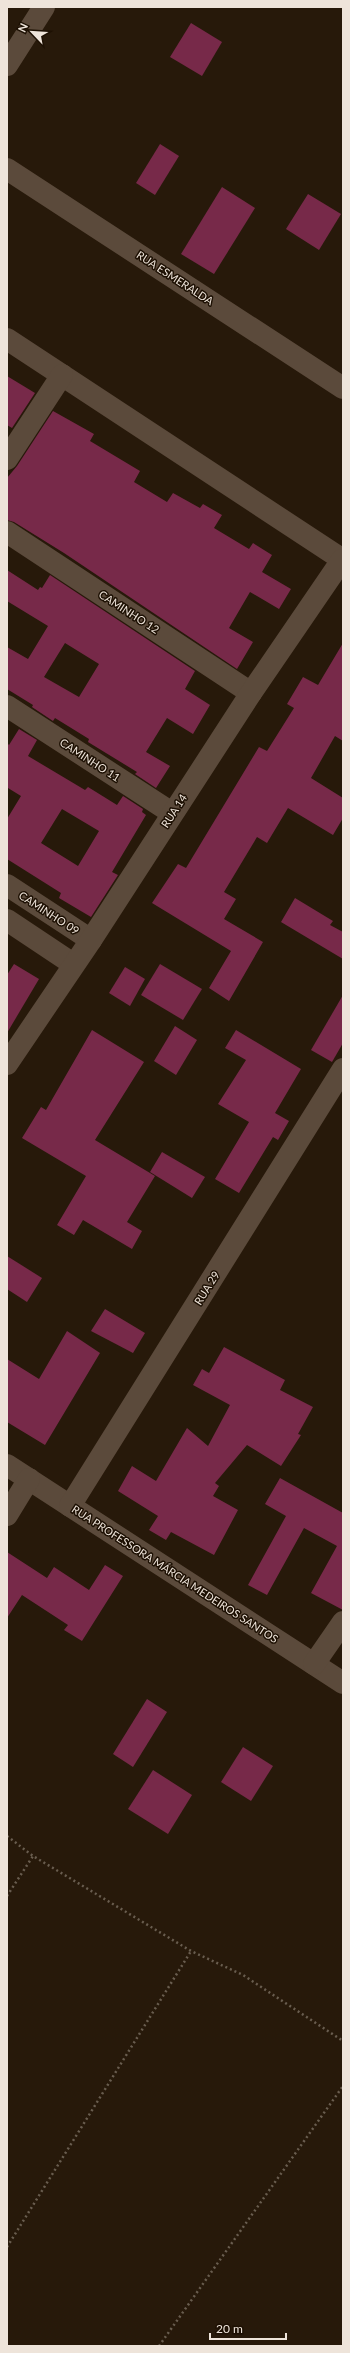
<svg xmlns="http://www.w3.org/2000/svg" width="350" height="2353" font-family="Lato,sans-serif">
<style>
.building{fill:#772949;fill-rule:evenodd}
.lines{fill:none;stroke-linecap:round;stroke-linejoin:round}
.path{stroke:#695d4f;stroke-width:2.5;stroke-dasharray:2 3;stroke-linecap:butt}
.minor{stroke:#5b4a3b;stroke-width:22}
.labels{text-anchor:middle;stroke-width:3;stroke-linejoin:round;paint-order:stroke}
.street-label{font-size:11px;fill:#eee4da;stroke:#1d1003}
</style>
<rect width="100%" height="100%" fill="#27190a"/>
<g class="building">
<polygon points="191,23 222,42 202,76 170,57"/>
<polygon points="160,144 179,156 155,195 136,183"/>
<polygon points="222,187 255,208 214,274 181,254"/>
<polygon points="308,194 341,214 319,250 286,229"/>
<polygon points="7,376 35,393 12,428 7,425"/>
<polygon points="53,411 94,434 90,441 140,471 134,482 167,502 173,493 200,508 203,504 222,515 214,528 249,549 253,543 272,555 262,572 291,589 279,609 250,592 229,628 253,642 237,669 64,553 14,522 7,520 7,478 17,466"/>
<path d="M7 570 38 590 40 587 42 588 50 575 195 671 185 689 210 705 193 734 167 718 146 752 170 766 156 788 135 774 137 772 88 742 89 739 55 718 53 721 32 707 33 705 7 689V647L28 659 48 626 7 601ZM65 643 99 664 79 697 44 677Z"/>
<polygon points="343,643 343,741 335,736 311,778 343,798 343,818 333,835 288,808 267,843 257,837 224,892 236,899 224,919 263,942 229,1001 209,988 231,951 152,903 178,864 186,868 259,747 267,751 294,708 287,704 303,677 318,685"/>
<path d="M19 729 37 740 28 756 85 790 88 787 117 805 123 796 143 809 142 812 146 815 112 872 118 875 91 917 59 898 61 893 7 859V819L21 796 8 788 7 790V743L9 745ZM62 809 99 831 78 866 41 843Z"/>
<polygon points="295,898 333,921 330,925 343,932 343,959 281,922"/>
<polygon points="14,964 39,979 7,1033 7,975"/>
<polygon points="160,964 202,989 183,1020 141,995"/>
<polygon points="125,967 145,979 130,1006 109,993"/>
<polygon points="343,995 343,1043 332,1062 311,1050"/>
<polygon points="175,1026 197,1040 176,1075 154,1061"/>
<polygon points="92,1030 144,1062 95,1140 155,1176 127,1222 142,1231 132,1249 83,1220 74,1235 57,1225 86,1176 22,1138 41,1107 46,1110"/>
<polygon points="236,1030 301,1069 275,1113 289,1121 278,1140 273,1137 239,1193 215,1179 249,1122 218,1104 246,1060 225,1048"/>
<polygon points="162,1152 205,1177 192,1198 150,1172"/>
<polygon points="7,1256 42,1278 27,1302 7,1289"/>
<polygon points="105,1309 145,1333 133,1353 91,1331"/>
<polygon points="67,1331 100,1353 45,1445 7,1422 7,1359 39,1379"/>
<polygon points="224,1347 285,1380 280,1390 313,1407 298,1434 301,1435 281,1466 247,1445 215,1483 219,1486 213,1496 238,1510 214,1555 171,1532 166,1540 149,1530 158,1516 118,1491 132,1466 156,1481 187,1428 208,1446 230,1405 193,1385 202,1369 209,1373"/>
<polygon points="280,1478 343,1513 343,1610 311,1593 337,1546 304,1528 267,1595 248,1585 286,1516 265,1504"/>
<polygon points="7,1552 47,1578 54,1567 89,1590 105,1565 123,1576 82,1641 64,1630 68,1625 22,1595 7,1618"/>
<polygon points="147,1699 167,1712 133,1767 113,1754"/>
<polygon points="243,1747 273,1766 251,1801 221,1782"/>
<polygon points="153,1770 192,1795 168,1834 128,1809"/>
</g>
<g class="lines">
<g class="path">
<polyline points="7,1836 33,1856 191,1951 243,1975 343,2041"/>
<polyline points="7,1896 33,1856"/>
<polyline points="7,2247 191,1951"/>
<polyline points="159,2346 343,2086"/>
</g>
<g class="minor">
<polyline points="7,65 44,7"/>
<polyline points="7,169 343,388"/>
<polyline points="7,339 343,560"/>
<polyline points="7,459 62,375"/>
<polyline points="7,532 251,693"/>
<polyline points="7,706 172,813"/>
<polyline points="7,885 91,940"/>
<polyline points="7,920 73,964"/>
<polyline points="7,1064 91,940 251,693 342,560"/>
<polyline points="7,1465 343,1683"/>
<polyline points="70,1506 343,1069"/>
<polyline points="7,1515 29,1479"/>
<polyline points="314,1664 343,1622"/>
</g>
</g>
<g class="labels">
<g class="street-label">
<text transform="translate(175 278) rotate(33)" y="4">RUA ESMERALDA</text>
<text transform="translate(129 612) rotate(33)" y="4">CAMINHO 12</text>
<text transform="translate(90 760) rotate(33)" y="4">CAMINHO 11</text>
<text transform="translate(174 811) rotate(-57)" y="4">RUA 14</text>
<text transform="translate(49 913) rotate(33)" y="4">CAMINHO 09</text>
<text transform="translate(207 1288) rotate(-58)" y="4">RUA 29</text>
<text transform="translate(175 1574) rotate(33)" y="4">RUA PROFESSORA MÁRCIA MEDEIROS SANTOS</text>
</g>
</g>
<rect width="350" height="2353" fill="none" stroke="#eee4da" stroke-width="16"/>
<g transform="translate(32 32) rotate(295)" stroke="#1d1003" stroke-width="3" paint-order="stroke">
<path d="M0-3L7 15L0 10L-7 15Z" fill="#eee4da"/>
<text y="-6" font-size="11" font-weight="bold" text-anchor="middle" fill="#eee4da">N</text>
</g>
<path d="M210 2333v6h76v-6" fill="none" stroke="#eee4da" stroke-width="2"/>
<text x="216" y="2333" font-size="12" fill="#eee4da" stroke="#1d1003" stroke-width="3" paint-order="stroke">20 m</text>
</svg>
